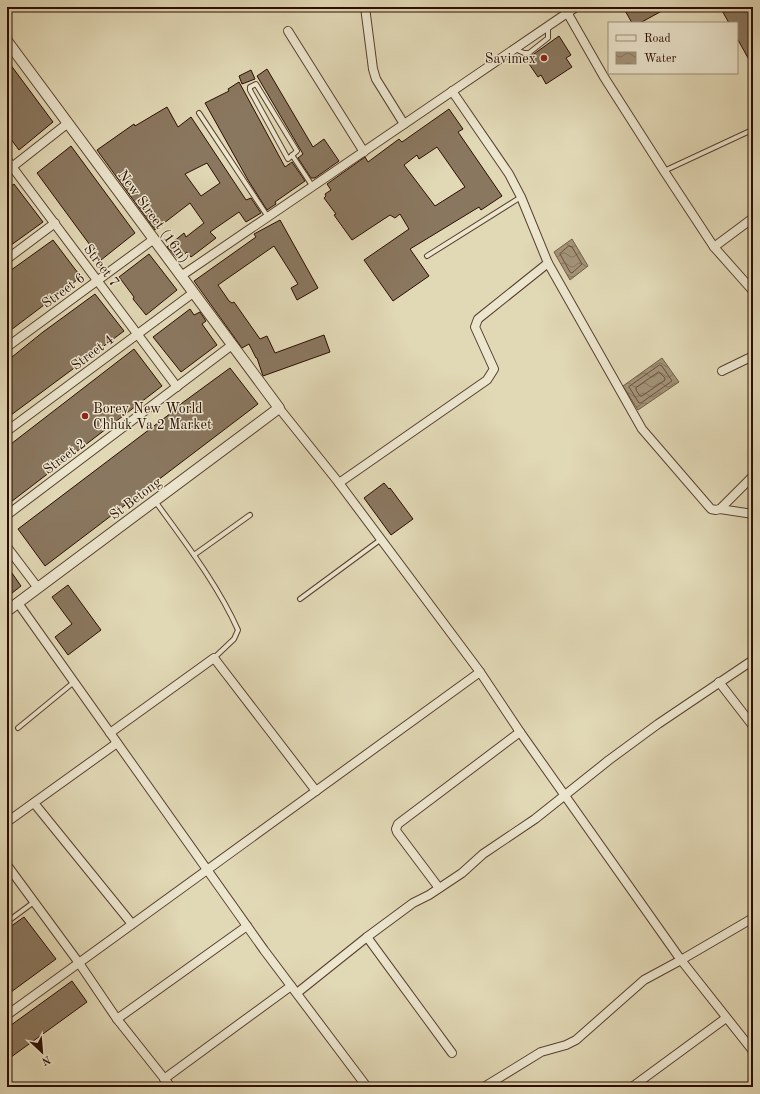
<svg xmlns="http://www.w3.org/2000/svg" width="760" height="1094" font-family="'Old Standard TT',serif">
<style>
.water{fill:url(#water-waves);stroke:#735d48}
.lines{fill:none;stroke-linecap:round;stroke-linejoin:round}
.shore{stroke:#68503c;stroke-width:1}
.building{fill:#8a775f;stroke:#2c0d01;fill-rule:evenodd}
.service-casing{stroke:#59402e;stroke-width:6}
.minor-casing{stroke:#59402e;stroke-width:10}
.tertiary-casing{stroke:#59402e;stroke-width:12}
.service{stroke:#ece6cf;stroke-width:4}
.minor{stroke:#ece6cf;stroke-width:8}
.tertiary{stroke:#ece6cf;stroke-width:10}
.poi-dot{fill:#8f2418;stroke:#ece6cf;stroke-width:1.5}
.labels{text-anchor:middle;stroke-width:3;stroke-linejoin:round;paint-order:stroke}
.poi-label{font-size:14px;fill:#2c0d01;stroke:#ece6cf;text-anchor:end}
.street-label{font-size:14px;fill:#2c0d01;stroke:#ece6cf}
</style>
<defs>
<pattern id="water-waves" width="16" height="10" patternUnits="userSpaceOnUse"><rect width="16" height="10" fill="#a39378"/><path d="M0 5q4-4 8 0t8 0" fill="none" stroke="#857660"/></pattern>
</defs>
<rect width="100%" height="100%" fill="#e1d8b5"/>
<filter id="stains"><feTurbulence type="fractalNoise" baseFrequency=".005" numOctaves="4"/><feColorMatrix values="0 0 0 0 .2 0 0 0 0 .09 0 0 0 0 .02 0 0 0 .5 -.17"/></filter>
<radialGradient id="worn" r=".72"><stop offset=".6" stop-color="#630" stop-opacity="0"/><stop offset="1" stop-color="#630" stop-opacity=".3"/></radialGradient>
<g class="water">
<polygon points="572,239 588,266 570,280 554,252"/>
<polygon points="662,358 679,382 638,410 623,386"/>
</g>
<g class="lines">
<g class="shore">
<polygon points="569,246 572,247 582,264 572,273 570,272 560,254"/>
<polygon points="660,365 662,366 672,381 641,403 639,403 629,387"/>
<polygon points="659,372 665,378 665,380 642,396 640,396 636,390 636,388"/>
</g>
</g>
<g class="building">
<polygon points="623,7 669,7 640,23 632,23"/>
<polygon points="720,7 748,7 753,17 753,67 737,38 737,23 729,23"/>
<polygon points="559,36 571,55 566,58 572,67 546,84 541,75 538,77 525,58 531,56"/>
<polygon points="7,60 53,122 19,150 7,134"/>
<polygon points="267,69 313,147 324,139 339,161 315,178 311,178 298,158 303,154 257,76"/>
<polygon points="251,70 255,79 242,84 239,76"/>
<polygon points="239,82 285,167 292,162 305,181 275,202 276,204 267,210 248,180 205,103 229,91 228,89"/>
<path d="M167 107 178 127 191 117 246 200 251 198 261 213 246 222 239 212 210 232 216 238 199 251 191 257 187 252 178 259 167 247 184 233 186 237 204 223 190 203 155 230 97 150 134 124 135 126ZM207 163 220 183 201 196 185 174Z"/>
<path d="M449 109 463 129 458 132 502 196 481 210 479 207 410 249 429 276 393 301 364 260 409 229 400 214 395 218 390 215 352 240 334 215 336 214 324 198 326 196 325 194 331 190 327 184 365 157 368 162 399 139 402 142ZM437 147 465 187 435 206 404 165 417 155 419 159Z"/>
<polygon points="71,146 135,233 101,260 37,173"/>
<polygon points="14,184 43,222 7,248 7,189"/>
<polygon points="280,220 318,288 297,300 291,288 298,284 274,246 218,285 229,301 232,303 234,302 260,339 267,336 275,353 324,335 330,352 263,376 257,358 256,358 249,344 242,348 194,281 256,237 254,234"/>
<polygon points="53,240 81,277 7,333 7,273"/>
<polygon points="149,254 177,290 146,315 133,299 134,297 119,277"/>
<polygon points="95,294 124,331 7,418 7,361 43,332"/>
<polygon points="190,309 194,315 200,312 206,321 202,324 217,345 181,372 153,337"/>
<polygon points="134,349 162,386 7,505 7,447"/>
<polygon points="230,368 258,404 45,566 18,529 179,407 178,406"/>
<polygon points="384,483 389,489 390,488 413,519 391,535 364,498"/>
<polygon points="7,566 21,586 7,597"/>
<polygon points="68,585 101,630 68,655 55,637 72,624 52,597"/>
<polygon points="24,917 56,959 7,995 7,929"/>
<polygon points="72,981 87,1002 7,1060 7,1028"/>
</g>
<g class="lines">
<g class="service-casing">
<g id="service">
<polyline points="515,49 524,53 529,53 548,38 548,26"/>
<polygon points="256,84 297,151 288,159 250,90 250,87"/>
<polyline points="199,113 268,217"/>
<polyline points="292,155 313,187"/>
<polyline points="664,171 752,130"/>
<polyline points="427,256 521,197"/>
<path d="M155 501C184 541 218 585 238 630L234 639 214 658"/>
<polyline points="194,555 250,515"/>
<polyline points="300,599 380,540"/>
<polyline points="18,728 74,682"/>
<polyline points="7,922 34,902"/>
</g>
</g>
<g class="minor-casing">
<g id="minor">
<polyline points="365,7 373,69 376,79 404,124"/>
<polyline points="564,7 604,77 664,171 714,247 753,291"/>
<polyline points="288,31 364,152"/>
<polyline points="452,91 509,174 521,197 548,263 642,429 711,509 716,510 720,509 753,476"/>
<polyline points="7,160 177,387"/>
<polyline points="7,171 68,123"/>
<polyline points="714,247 753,218"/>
<polyline points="7,259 55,223"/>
<polyline points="181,276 576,7"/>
<polyline points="7,347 154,239"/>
<polyline points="722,371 753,356"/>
<polyline points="279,408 339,483 480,672 520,732 681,960 753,1051"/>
<polyline points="7,431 193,293"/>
<polyline points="339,483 487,380 494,369 475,327 478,319 548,263"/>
<polyline points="720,509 753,514"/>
<polyline points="7,515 232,345"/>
<polyline points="7,547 38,588"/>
<polyline points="18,603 264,950 367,1087"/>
<polyline points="719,682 753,726"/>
<polyline points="110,733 214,658 316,791"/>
<polyline points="34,803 132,924"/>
<polyline points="7,822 117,743"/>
<polyline points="7,865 79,963 117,1019 171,1087"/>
<polyline points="439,888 397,832 396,829 398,824 520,732"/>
<polyline points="367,937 452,1053"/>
<polyline points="297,993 367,937 413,903 429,895 462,873 483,854 535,819 609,760 658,724 753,660"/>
<polyline points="7,1015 480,672"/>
<polyline points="117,1019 247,926"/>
<polyline points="164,1079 291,986"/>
<polyline points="484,1087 541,1052 566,1045 576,1040 644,980 681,960 753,918"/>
<polyline points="632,1087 726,1018"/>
</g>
</g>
<g class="tertiary-casing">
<polyline id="tertiary" points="7,41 279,408 7,611"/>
</g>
<use href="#service" class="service"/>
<use href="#minor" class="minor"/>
<use href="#tertiary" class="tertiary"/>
</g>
<g class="poi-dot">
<circle cx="544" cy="58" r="4"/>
<circle cx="85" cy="416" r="4"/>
</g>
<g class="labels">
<g class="poi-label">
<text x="536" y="63">Savimex</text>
<text x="93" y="413" text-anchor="start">Borey New World<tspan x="93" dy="16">Chhuk Va 2 Market</tspan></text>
</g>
<g class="street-label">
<text transform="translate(154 216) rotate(54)" y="5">New Street (16m)</text>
<text transform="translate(102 265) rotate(53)" y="5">Street 7</text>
<text transform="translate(63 290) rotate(-36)" y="5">Street 6</text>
<text transform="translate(92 352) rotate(-37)" y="5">Street 4</text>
<text transform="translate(64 456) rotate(-37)" y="5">Street 2</text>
<text transform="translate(135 498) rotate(-37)" y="5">St Betong</text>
</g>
</g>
<rect width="760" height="1094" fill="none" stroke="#e1d8b5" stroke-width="24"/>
<rect x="8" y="8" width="744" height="1078" fill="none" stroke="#2c0d01" stroke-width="2"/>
<rect x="12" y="12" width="736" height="1070" fill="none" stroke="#2c0d01"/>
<rect x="608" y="22" width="130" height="52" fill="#ece6cf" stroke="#9f8f7d"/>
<rect x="616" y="35" width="20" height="6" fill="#ece6cf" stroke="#9f8f7d"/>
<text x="644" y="42" font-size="12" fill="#2c0d01">Road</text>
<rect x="616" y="52" width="20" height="12" fill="url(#water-waves)" stroke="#9f8f7d"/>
<text x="644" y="62" font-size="12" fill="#2c0d01">Water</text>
<g transform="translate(42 1052) rotate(154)" stroke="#ece6cf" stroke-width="3" paint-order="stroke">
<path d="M0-3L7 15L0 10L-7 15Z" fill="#2c0d01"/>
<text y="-6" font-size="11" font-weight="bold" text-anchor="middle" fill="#2c0d01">N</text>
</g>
<rect width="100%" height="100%" filter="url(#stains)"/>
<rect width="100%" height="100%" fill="url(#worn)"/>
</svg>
